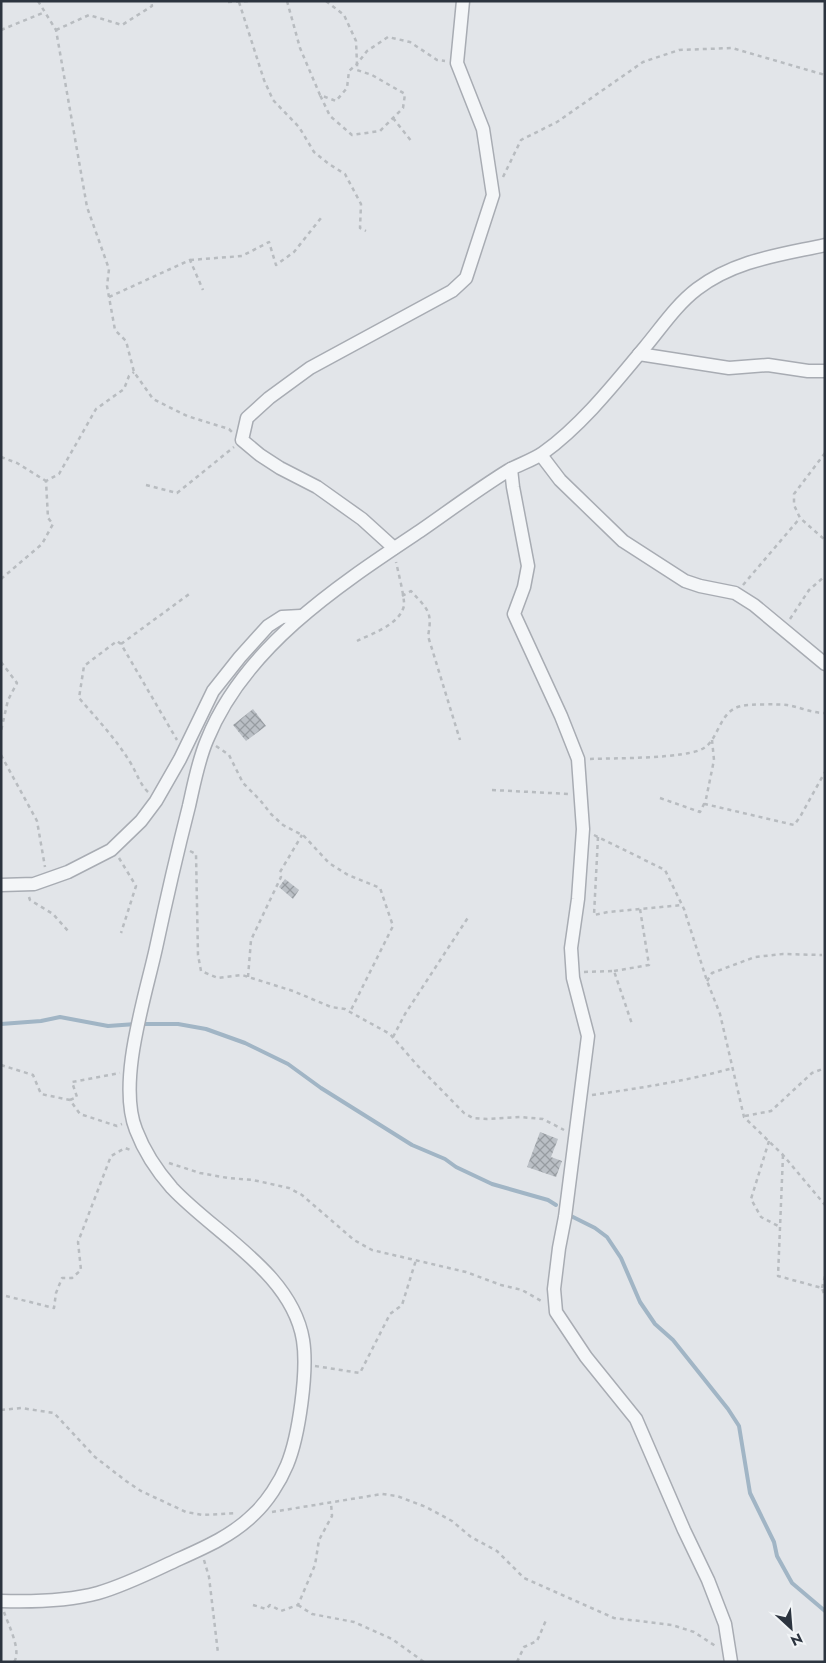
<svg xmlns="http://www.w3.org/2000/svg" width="826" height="1663" font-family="Jost,sans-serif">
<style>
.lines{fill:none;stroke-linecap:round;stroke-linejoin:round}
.stream{stroke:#a1b5c5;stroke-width:4}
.building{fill:url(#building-cross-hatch)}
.minor-casing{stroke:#a8acb3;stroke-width:15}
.path{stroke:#b8bcc0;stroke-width:2.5;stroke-dasharray:4 4;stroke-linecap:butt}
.minor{stroke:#f4f6f8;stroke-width:12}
</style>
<defs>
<pattern id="building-cross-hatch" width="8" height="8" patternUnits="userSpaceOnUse" patternTransform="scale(1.25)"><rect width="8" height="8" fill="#babfc5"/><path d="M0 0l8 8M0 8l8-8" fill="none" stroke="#979ca1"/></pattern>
</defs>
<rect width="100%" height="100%" fill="#e2e5e9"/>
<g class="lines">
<g class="stream">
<polyline points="1,1024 41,1021 60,1017 108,1026 136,1024 178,1024 206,1029 245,1043 288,1064 321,1088 412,1145 445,1159 456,1167 492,1184 548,1200 556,1205"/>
<polyline points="571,1216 595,1228 607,1237 621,1258 640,1302 655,1324 673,1340 728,1409 739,1426 750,1493 774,1542 777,1556 792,1583 825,1611"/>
</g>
</g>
<g class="building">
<polygon points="253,709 266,726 246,741 233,725"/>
<polygon points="285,879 299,890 293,899 279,887"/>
<polygon points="540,1132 558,1139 551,1157 562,1161 556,1177 527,1167"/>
</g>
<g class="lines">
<g class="minor-casing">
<g id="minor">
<polyline points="639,354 729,368 768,365 808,371 825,371"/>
<polyline points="541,455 560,480 623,541 685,581 700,586 735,593 754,605 825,664"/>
<polyline points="511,469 513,487 528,566 524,587 514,614 561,716 578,759 583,829 578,899 571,948 573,978 588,1036 565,1217 559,1248 554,1289 556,1312 586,1357 636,1419 684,1530 708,1580 725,1624 731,1662"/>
<polyline points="394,548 362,519 317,487 280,468 260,455 242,440 247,418 269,398 310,368 452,291 466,278 493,195 483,129 457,63 463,1"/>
<polyline points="1,885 34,884 68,872 111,850 141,821 156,801 180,759 213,691 240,657 268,626 282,617 301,616"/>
<path d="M1 1601C33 1602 68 1601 98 1593 126 1585 153 1571 179 1559 206 1547 233 1535 254 1514 267 1502 280 1482 287 1465 299 1436 308 1371 303 1340 292 1273 215 1234 172 1188 157 1171 144 1151 136 1130 117 1082 145 998 156 948 166 901 177 853 189 806 194 784 198 761 207 740 245 646 339 585 420 531 449 511 478 489 509 470 520 464 533 460 543 453 582 425 615 383 645 347 661 328 676 305 697 289 735 260 780 255 825 245"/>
</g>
</g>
<g class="path">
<polyline points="38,1 56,30 87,207 109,269 107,286 115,330 126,341 134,372 153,399 187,416 229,429 232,432"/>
<polyline points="287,1 300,48 320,95 336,101 347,88 349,71 357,64 357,70 372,75 405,94 403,108 380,131 352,135 330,116 320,95"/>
<polyline points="326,1 344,15 356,41 357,64 367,51 388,37 410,42 437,60 445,61"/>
<polyline points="228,2 248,1"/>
<polyline points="239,2 264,80 273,100 299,127 314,152 329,164 345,174 361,204 360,228 366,231"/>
<polyline points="1,30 45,12"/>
<polyline points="56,30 89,15 122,25 152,6 151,1"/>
<polyline points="393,118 412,142"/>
<polyline points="503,177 521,140 557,122 643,62 679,50 732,48 825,75"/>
<polyline points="190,260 242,256 269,242 276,265 294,252 321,218"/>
<polyline points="109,297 190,260 203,290"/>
<polyline points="825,453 794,494 794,505 800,518 825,540"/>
<polyline points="1,457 17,463 46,481"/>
<polyline points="146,485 177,493 234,447"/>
<polyline points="1,579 42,544 53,524 48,518 46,481 59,474 96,409 124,389 129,376 134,372"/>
<polyline points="743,585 800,518"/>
<path d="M402 596 411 591C427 609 433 611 428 636L460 740"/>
<polyline points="790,619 809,590 825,576"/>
<path d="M357 641C373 633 399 625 404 606 405 599 398 571 396 562"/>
<polyline points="121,644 192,592"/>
<polyline points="1,662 17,683 8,700 1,731"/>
<polyline points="712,740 714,760 705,804 794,825 800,817 825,772"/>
<polyline points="216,746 229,755 243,783 260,800 271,814 283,825 304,836 329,863 348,875 380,888 393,926 350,1012"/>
<polyline points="1,755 37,821 45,867"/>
<path d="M590 759C613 758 687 759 704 748 719 739 719 711 741 706 750 704 778 704 787 705 800 707 811 713 825 713"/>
<polyline points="492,790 569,794"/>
<path d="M148 792C139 783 137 773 130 762 116 739 97 719 79 698L84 666 117 641 121 644 177 740"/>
<polyline points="660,798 700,812 705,802"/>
<polyline points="594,835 665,870 684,909 707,981 720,1014 744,1117 783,1155 825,1205"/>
<polyline points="598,837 594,915 608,912 682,905"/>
<polyline points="190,851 196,854 198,955 201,971 218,978 242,975 293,991 331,1007 345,1009 350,1012 390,1034 417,1065 464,1113 473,1118 487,1119 520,1117 543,1119 564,1130"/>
<polyline points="119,858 136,886 121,933"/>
<polyline points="29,897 30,900 53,914 68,931"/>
<polyline points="614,971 649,965 640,909"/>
<polyline points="584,972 614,971 632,1024"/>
<polyline points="248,977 251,940 281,877 280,872 302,835"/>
<polyline points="707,981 712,973 755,957 783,954 822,955"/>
<polyline points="393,1037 405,1014 469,916"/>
<polyline points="1,1065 33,1075 41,1094 70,1100 80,1114 117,1126 122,1124"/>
<path d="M592 1095C640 1088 687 1081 733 1068"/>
<polyline points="70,1100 77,1097 72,1082 120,1073"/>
<polyline points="745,1116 771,1111 812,1073 825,1068"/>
<polyline points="769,1141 751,1199 761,1217 780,1227"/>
<polyline points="783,1155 778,1276 822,1288 825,1297"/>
<polyline points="169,1163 200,1173 228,1178 253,1180 289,1188 302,1195 354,1240 372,1250 466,1272 501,1285 522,1290 543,1302"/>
<polyline points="822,1288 825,1276"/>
<polyline points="6,1296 54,1308 56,1293 62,1278 72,1278 81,1270 78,1242 111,1156 125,1148 133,1151"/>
<polyline points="315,1366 360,1373 390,1314 402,1305 416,1260"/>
<polyline points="1,1410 21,1408 54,1413 95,1457 126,1481 141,1491 186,1512 203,1515 236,1513"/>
<polyline points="272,1512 382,1494 397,1496 426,1507 452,1521 471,1537 497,1551 524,1578 614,1618 672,1625 694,1632 717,1647"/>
<polyline points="204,1560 209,1577 218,1653"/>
<polyline points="253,1605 266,1609 270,1605 281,1611 298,1605 315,1565 319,1540 332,1516 331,1503"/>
<polyline points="298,1605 312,1614 354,1622 392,1639 424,1662"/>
<path d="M4 1612C8 1624 22 1651 14 1662"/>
<polyline points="517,1662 524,1647 537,1641 547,1618"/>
</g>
<use href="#minor" class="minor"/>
</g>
<rect width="826" height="1663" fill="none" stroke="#2c343f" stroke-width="5"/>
<g transform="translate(791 1628) rotate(154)" stroke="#f1f4f6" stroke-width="4" paint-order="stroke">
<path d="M0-4L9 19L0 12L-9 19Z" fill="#2c343f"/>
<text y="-8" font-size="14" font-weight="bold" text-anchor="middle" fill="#2c343f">N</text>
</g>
</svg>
